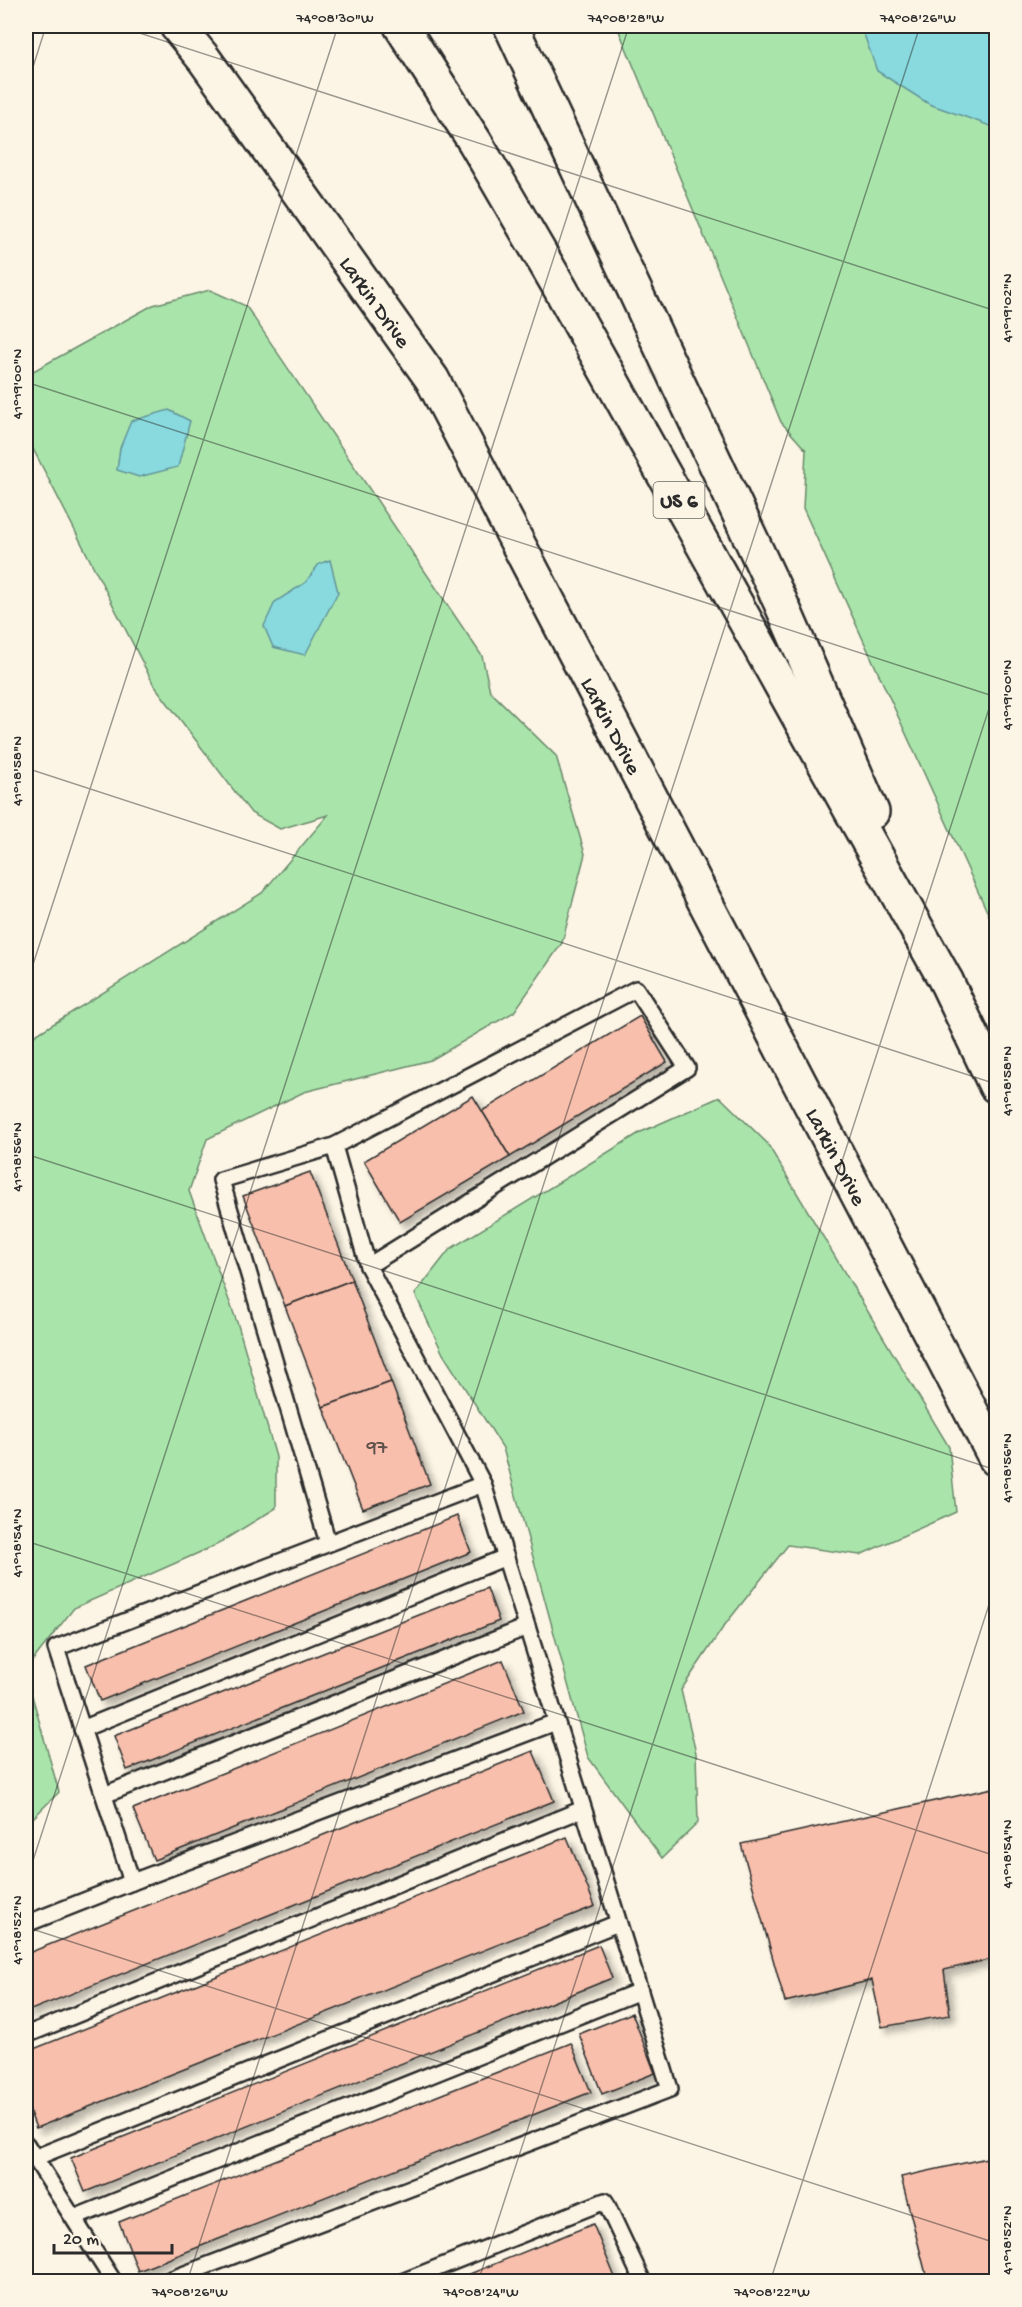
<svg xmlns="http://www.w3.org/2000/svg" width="1022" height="2307" font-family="'Gochi Hand',sans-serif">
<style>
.green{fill:#a9e5ab;stroke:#6a886b;stroke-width:1.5}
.water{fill:#88dadf;stroke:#639497;stroke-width:1.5}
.building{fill:#f7bfac;stroke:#2b2b2b;stroke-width:1.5;filter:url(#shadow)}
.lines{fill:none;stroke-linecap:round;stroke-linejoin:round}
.service-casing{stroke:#2b2b2b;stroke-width:20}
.tertiary-casing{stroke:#2b2b2b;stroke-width:38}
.trunk-casing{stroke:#2b2b2b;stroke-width:38}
.motorway-casing{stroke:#2b2b2b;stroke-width:38}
.service{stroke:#fcf5e5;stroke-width:15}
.tertiary{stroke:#fcf5e5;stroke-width:33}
.trunk{stroke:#fcf5e5;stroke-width:33}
.motorway{stroke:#fcf5e5;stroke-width:33}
.ticks{fill:none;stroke:#2b2b2b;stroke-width:1.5;stroke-opacity:0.45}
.labels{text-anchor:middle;stroke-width:4.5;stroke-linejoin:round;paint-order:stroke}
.number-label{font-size:20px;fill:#5e504b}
.shield{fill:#fcf5e5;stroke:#6a6863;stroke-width:1.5}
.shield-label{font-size:21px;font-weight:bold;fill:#2b2b2b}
.street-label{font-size:22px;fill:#2b2b2b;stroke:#fcf5e5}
.neatline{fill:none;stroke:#2b2b2b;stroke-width:2}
.ticks-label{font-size:15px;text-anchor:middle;fill:#2b2b2b}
</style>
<defs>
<filter id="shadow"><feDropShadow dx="5.5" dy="5.5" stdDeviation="3" flood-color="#0004"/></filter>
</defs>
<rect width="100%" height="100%" fill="#fcf5e5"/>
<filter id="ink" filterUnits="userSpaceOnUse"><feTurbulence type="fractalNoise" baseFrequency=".0167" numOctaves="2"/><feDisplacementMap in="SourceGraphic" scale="12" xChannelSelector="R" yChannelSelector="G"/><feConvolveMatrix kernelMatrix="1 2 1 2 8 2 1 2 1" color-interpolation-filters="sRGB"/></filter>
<g filter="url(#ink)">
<g class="green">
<polygon points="617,26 996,26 996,931 803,508 806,450 781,422"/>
<polygon points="210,290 246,306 482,656 490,691 556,756 585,854 562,943 514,1012 431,1060 304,1092 207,1139 189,1191 238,1325 276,1457 276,1508 214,1546 74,1608 26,1669 26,1041 262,893 328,815 280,829 251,813 154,685 26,435 26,375 153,305"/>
<polygon points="720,1097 767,1143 949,1447 956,1512 860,1555 788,1545 724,1626 681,1690 696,1753 698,1823 662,1858 588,1757 503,1448 443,1354 415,1294 450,1249 641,1132"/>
<polygon points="26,1674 59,1792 26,1825"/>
</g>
<g class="water">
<polygon points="861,26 996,26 996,128 929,104 877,71"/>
<polygon points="169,410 190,421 178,467 139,477 117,470 120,448 131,421"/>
<polygon points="330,560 338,592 305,655 273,647 264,626 275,602 305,583 319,564"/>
</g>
<g class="building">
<polygon points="640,1016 667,1062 510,1157 482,1111"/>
<polygon points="473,1096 510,1157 400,1222 364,1161"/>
<polygon points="310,1172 352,1280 285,1306 243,1196"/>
<polygon points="352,1280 391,1382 323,1407 285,1306"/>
<polygon points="391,1382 430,1484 363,1509 323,1407"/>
<polygon points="457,1516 471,1552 100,1701 86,1665"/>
<polygon points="487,1588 499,1621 127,1770 114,1736"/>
<polygon points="503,1660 524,1711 154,1860 133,1809"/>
<polygon points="533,1751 554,1801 26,2012 26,1954"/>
<polygon points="993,1788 996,1803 996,1958 944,1970 950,2015 882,2027 872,1980 785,2002 741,1844"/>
<polygon points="567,1837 595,1906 36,2128 26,2102 26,2052"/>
<polygon points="599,1945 612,1978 85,2192 71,2158"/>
<polygon points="632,2013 655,2073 602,2094 579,2034"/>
<polygon points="571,2043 591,2092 138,2271 119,2222"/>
<polygon points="996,2156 996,2282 928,2282 901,2177"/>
<polygon points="593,2224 617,2282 450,2282"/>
</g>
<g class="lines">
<g class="service-casing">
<g id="service">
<polyline points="334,1146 636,989 687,1068 368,1266"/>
<polyline points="328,1543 221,1180 334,1146 368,1266 483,1484"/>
<polyline points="82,1729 506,1557"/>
<polyline points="104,1795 527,1627"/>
<polyline points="132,1882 556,1722"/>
<polyline points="26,1924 132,1882 56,1648 483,1484 670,2089 164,2282"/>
<polyline points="26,2035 583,1809"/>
<polyline points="26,2144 114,2282"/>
<polyline points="34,2158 618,1923"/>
<polyline points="74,2218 640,1991"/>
<polyline points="402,2282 605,2201 643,2282"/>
</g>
</g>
<g class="tertiary-casing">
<g id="tertiary">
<path id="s1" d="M177 26 204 59 432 379 996 1459"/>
</g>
</g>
<g class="trunk-casing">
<polyline id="trunk" points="946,981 996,1086"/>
</g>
<g class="motorway-casing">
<g id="motorway">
<polyline points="401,26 475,142 560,288 946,981"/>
<polyline points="511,26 780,601 872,812"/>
</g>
</g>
<use href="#service" class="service"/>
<use href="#tertiary" class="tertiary"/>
<use href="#trunk" class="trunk"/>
<use href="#motorway" class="motorway"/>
</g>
</g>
<path class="ticks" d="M118 26 996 311M26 89 46 26M26 382 996 697M26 768 996 1084M26 986 338 26M26 1154 996 1470M26 1541 996 1856M26 1882 629 26M26 1927 996 2243M187 2282 920 26M478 2282 996 687M770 2282 996 1583"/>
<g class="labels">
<g class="number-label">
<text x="377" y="1453">97</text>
</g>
<rect class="shield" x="653.5" y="482" width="51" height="36" rx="4.5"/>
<g class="shield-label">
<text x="679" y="507">US 6</text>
</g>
<g class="street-label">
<text dy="8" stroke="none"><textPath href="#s1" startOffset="340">Larkin Drive</textPath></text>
<text dy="8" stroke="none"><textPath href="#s1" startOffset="826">Larkin Drive</textPath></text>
<text dy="8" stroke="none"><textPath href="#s1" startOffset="1312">Larkin Drive</textPath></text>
</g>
</g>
<rect width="1022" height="2307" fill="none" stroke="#fcf5e5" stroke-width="66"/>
<path d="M54 2244v9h118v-9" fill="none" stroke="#2b2b2b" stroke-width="3"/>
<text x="63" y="2244" font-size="18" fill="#2b2b2b" stroke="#fcf5e5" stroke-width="4.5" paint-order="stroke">20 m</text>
<rect x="33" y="33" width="956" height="2241" class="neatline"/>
<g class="ticks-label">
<text x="335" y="22">74°08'30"W</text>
<text x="626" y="22">74°08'28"W</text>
<text x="918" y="22">74°08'26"W</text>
<text transform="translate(1006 308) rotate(-90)" y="5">41°19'02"N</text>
<text transform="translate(16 384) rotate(-90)" y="5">41°19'00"N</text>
<text transform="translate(1006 695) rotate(-90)" y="5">41°19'00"N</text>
<text transform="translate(16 771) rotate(-90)" y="5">41°18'58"N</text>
<text transform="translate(1006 1081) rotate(-90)" y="5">41°18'58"N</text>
<text transform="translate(16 1157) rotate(-90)" y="5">41°18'56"N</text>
<text transform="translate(1006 1468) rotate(-90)" y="5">41°18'56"N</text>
<text transform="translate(16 1543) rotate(-90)" y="5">41°18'54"N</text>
<text transform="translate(1006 1854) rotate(-90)" y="5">41°18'54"N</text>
<text transform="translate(16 1930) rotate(-90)" y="5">41°18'52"N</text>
<text transform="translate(1006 2240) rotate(-90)" y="5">41°18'52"N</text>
<text x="190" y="2296">74°08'26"W</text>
<text x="481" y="2296">74°08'24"W</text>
<text x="772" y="2296">74°08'22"W</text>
</g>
</svg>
